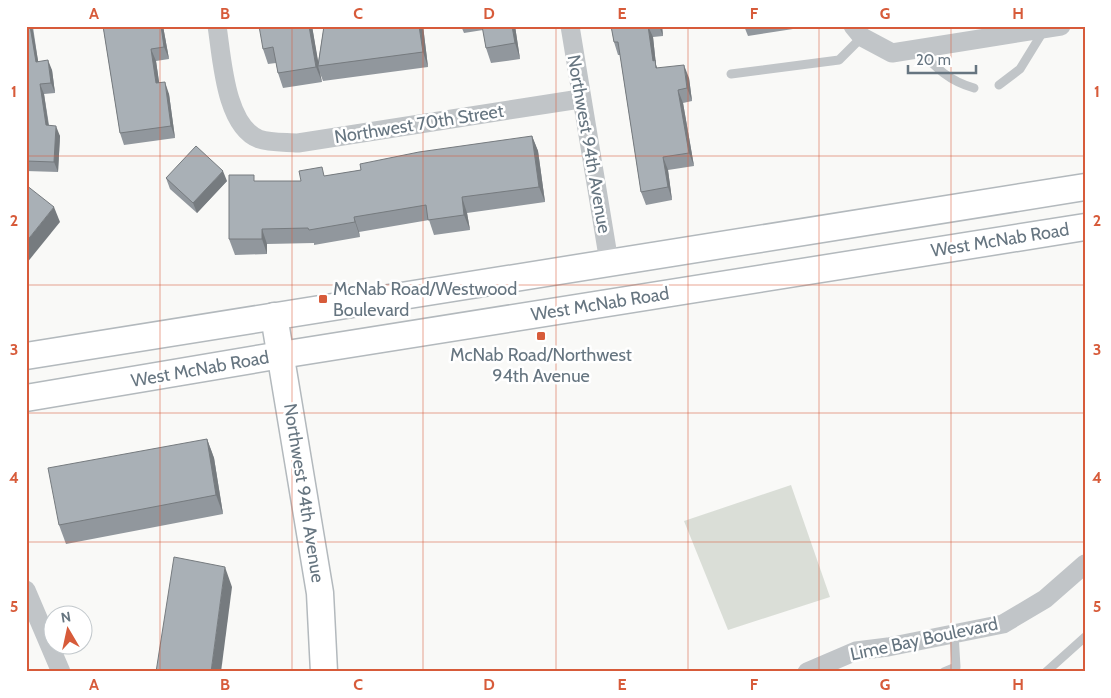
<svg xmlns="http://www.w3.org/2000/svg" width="1111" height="698" font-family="Cabin,sans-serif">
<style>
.green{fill:#daded7}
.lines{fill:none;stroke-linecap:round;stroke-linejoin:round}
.secondary-casing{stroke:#b3b9bd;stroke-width:29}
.lane{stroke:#c1c5c8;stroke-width:9}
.street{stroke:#c1c5c8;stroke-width:19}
.secondary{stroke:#fff;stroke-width:26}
.wall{fill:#91979d}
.shaded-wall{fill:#767b7f}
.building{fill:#a9b0b6;stroke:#767b7f}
.grid{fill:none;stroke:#d75b3a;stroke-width:1;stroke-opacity:0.55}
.poi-dot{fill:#d75b3a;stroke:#fff;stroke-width:2}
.labels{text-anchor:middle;stroke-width:5;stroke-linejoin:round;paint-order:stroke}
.street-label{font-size:18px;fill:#667580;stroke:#fff}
.poi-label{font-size:18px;fill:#667580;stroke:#fff;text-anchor:start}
.neatline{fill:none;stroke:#d75b3a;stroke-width:2}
.grid-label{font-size:16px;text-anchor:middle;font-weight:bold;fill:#d75b3a}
</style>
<rect width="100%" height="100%" fill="#f9f9f7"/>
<polygon class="green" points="791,485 830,597 728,630 684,521"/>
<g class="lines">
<g class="secondary-casing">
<g id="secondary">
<polyline points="274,316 320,593 324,672"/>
<polyline points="26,356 1085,187"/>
<polyline points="26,398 281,355 1085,227"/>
</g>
</g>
<g class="lane">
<path d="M919 49C936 68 949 81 974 88"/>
<polyline points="731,74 839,60 862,37"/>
<polyline points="999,85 1020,69 1044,30"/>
<polyline points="944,672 956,667 954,633"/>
<polyline points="1046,672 1085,637"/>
</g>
<g class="street">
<path d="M217 26C222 57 225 126 259 139 270 143 286 142 298 143L580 99"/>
<polyline points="570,26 609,262"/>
<polyline points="853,26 862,37 892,53 1061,26"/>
<polyline points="26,590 61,672"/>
<polyline points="807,672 856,651 888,647 1003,624 1045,599 1085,564"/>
</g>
<use href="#secondary" class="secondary"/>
</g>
<g class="wall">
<polygon points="26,26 36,26 33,27 38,61 52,70 55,93 44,94 49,125 60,136 58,172 26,171"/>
<polygon points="103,26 163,26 169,59 156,61 159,83 169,94 175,138 124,145 120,133"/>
<polygon points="312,26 318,63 324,26 423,26 428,67 323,81 320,73 322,82 283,88 278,73 276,63 268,64 263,49"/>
<polygon points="461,26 515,26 520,59 491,63 486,48 483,30 464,33"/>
<polygon points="611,26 662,26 663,36 653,37 656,65 657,68 689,78 692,101 683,103 694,166 668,170 672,200 646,205 641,192 620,55 618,55 614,42"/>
<polygon points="744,26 792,26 793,29 748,36"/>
<polygon points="532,136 538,151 545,202 467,213 470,230 434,235 429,220 359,232 360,237 314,245 314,243 267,244 267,254 235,255 229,239 257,181 301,181 325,176 361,170"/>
<polygon points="166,178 227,181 197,213 170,189"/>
<polygon points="207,439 214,458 223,514 66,544 59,525"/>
</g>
<g class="shaded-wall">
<polygon points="30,26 32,26 40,72 36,62"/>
<polygon points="161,26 163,26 169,59 164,47"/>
<polygon points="309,26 312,26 319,66 318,66 320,73 322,82 316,67"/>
<polygon points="419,26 423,26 428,67 423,52"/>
<polygon points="512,26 515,26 520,59 515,43"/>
<polygon points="648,26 653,37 656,65 659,73 661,81 653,61"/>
<polygon points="659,26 662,26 663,36"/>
<polygon points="151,49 156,61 161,95 156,83"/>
<polygon points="48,60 52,70 55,93 51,83"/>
<polygon points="684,65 689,78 692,101 687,88"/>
<polygon points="165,82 169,94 175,138 171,126"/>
<polygon points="40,84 44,94 50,136 46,125"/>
<polygon points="678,90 683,103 694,166 689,153"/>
<polygon points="56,126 60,136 58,172 54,162"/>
<polygon points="532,136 538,151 545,202 539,187"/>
<polygon points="663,157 668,170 672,200 668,187"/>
<polygon points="223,171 227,181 197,213 193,203"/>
<polygon points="462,197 467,213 470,230 464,215"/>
<polygon points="54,207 60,222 26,264 26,242"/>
<polygon points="354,217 359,232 360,237 355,222"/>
<polygon points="262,229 267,244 267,254 262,239"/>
<polygon points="207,439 214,458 223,514 216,495"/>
<polygon points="225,567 232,587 221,672 211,672"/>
</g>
<g class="building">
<polygon points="26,26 30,26 36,62 48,60 51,83 40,84 46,125 56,126 54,162 26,161"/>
<polygon points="103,26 161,26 164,47 151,49 156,83 165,82 171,126 120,133"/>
<polygon points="259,26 309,26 316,67 278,73 273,47 263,49"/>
<polygon points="324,26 419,26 423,52 318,66"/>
<polygon points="482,26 512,26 515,43 486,48"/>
<polygon points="611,26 648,26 653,61 655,60 656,68 684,65 687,88 678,90 689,153 663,157 668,187 641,192 618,42 614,42"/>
<polygon points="532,136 539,187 462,197 464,215 428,220 426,205 354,217 355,222 309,230 308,228 262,229 262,239 229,239 229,175 254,175 254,181 301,181 299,171 322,167 324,176 361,170 360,164 419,152"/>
<polygon points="196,146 223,171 193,203 166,178"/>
<polygon points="26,185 54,207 26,242"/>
<polygon points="207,439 216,495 59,525 48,468"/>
<polygon points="174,557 225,567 211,672 156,672"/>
</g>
<path class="grid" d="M160 26V672M292 26V672M423 26V672M556 26V672M688 26V672M819 26V672M951 26V672M26 156H1085M26 285H1085M26 413H1085M26 542H1085"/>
<g class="poi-dot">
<rect x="318" y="294" width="10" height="10" rx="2.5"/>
<rect x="536" y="331" width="10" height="10" rx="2.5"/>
</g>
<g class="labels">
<g class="street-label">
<text transform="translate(419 124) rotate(-9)" y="6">Northwest 70th Street</text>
<text transform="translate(589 144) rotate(80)" y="6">Northwest 94th Avenue</text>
<text transform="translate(1000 240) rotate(-9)" y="6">West McNab Road</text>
<text transform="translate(600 304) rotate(-9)" y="6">West McNab Road</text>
<text transform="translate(200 369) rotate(-10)" y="6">West McNab Road</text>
<text transform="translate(304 493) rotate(81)" y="6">Northwest 94th Avenue</text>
<text transform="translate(924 639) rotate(-12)" y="6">Lime Bay Boulevard</text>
</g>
<g class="poi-label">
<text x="333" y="295">McNab Road/Westwood<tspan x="333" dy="21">Boulevard</tspan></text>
<text x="541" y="361" text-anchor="middle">McNab Road/Northwest<tspan x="541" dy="21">94th Avenue</tspan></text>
</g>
</g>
<rect width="1111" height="698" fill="none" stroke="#ffffff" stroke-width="55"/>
<g transform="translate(68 630) rotate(351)"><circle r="24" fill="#ffffff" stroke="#c2c8cc"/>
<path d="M0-4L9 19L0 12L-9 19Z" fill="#d75b3a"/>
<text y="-8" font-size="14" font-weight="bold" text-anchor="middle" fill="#667580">N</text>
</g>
<path d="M908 65v8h68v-8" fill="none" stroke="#667580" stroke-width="2.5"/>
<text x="916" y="65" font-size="15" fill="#667580" stroke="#ffffff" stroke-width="4" paint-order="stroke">20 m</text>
<rect x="28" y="28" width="1056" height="642" class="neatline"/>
<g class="grid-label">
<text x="94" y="19">A</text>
<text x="225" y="19">B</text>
<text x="358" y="19">C</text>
<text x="489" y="19">D</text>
<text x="622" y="19">E</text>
<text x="754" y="19">F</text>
<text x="885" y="19">G</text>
<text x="1018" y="19">H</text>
<text x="14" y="97">1</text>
<text x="1097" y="97">1</text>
<text x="14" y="226">2</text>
<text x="1097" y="226">2</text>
<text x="14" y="355">3</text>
<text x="1097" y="355">3</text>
<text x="14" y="483">4</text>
<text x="1097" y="483">4</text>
<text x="14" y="612">5</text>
<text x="1097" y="612">5</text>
<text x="94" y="690">A</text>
<text x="225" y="690">B</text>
<text x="358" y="690">C</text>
<text x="489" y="690">D</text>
<text x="622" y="690">E</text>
<text x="754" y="690">F</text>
<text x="885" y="690">G</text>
<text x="1018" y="690">H</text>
</g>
</svg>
